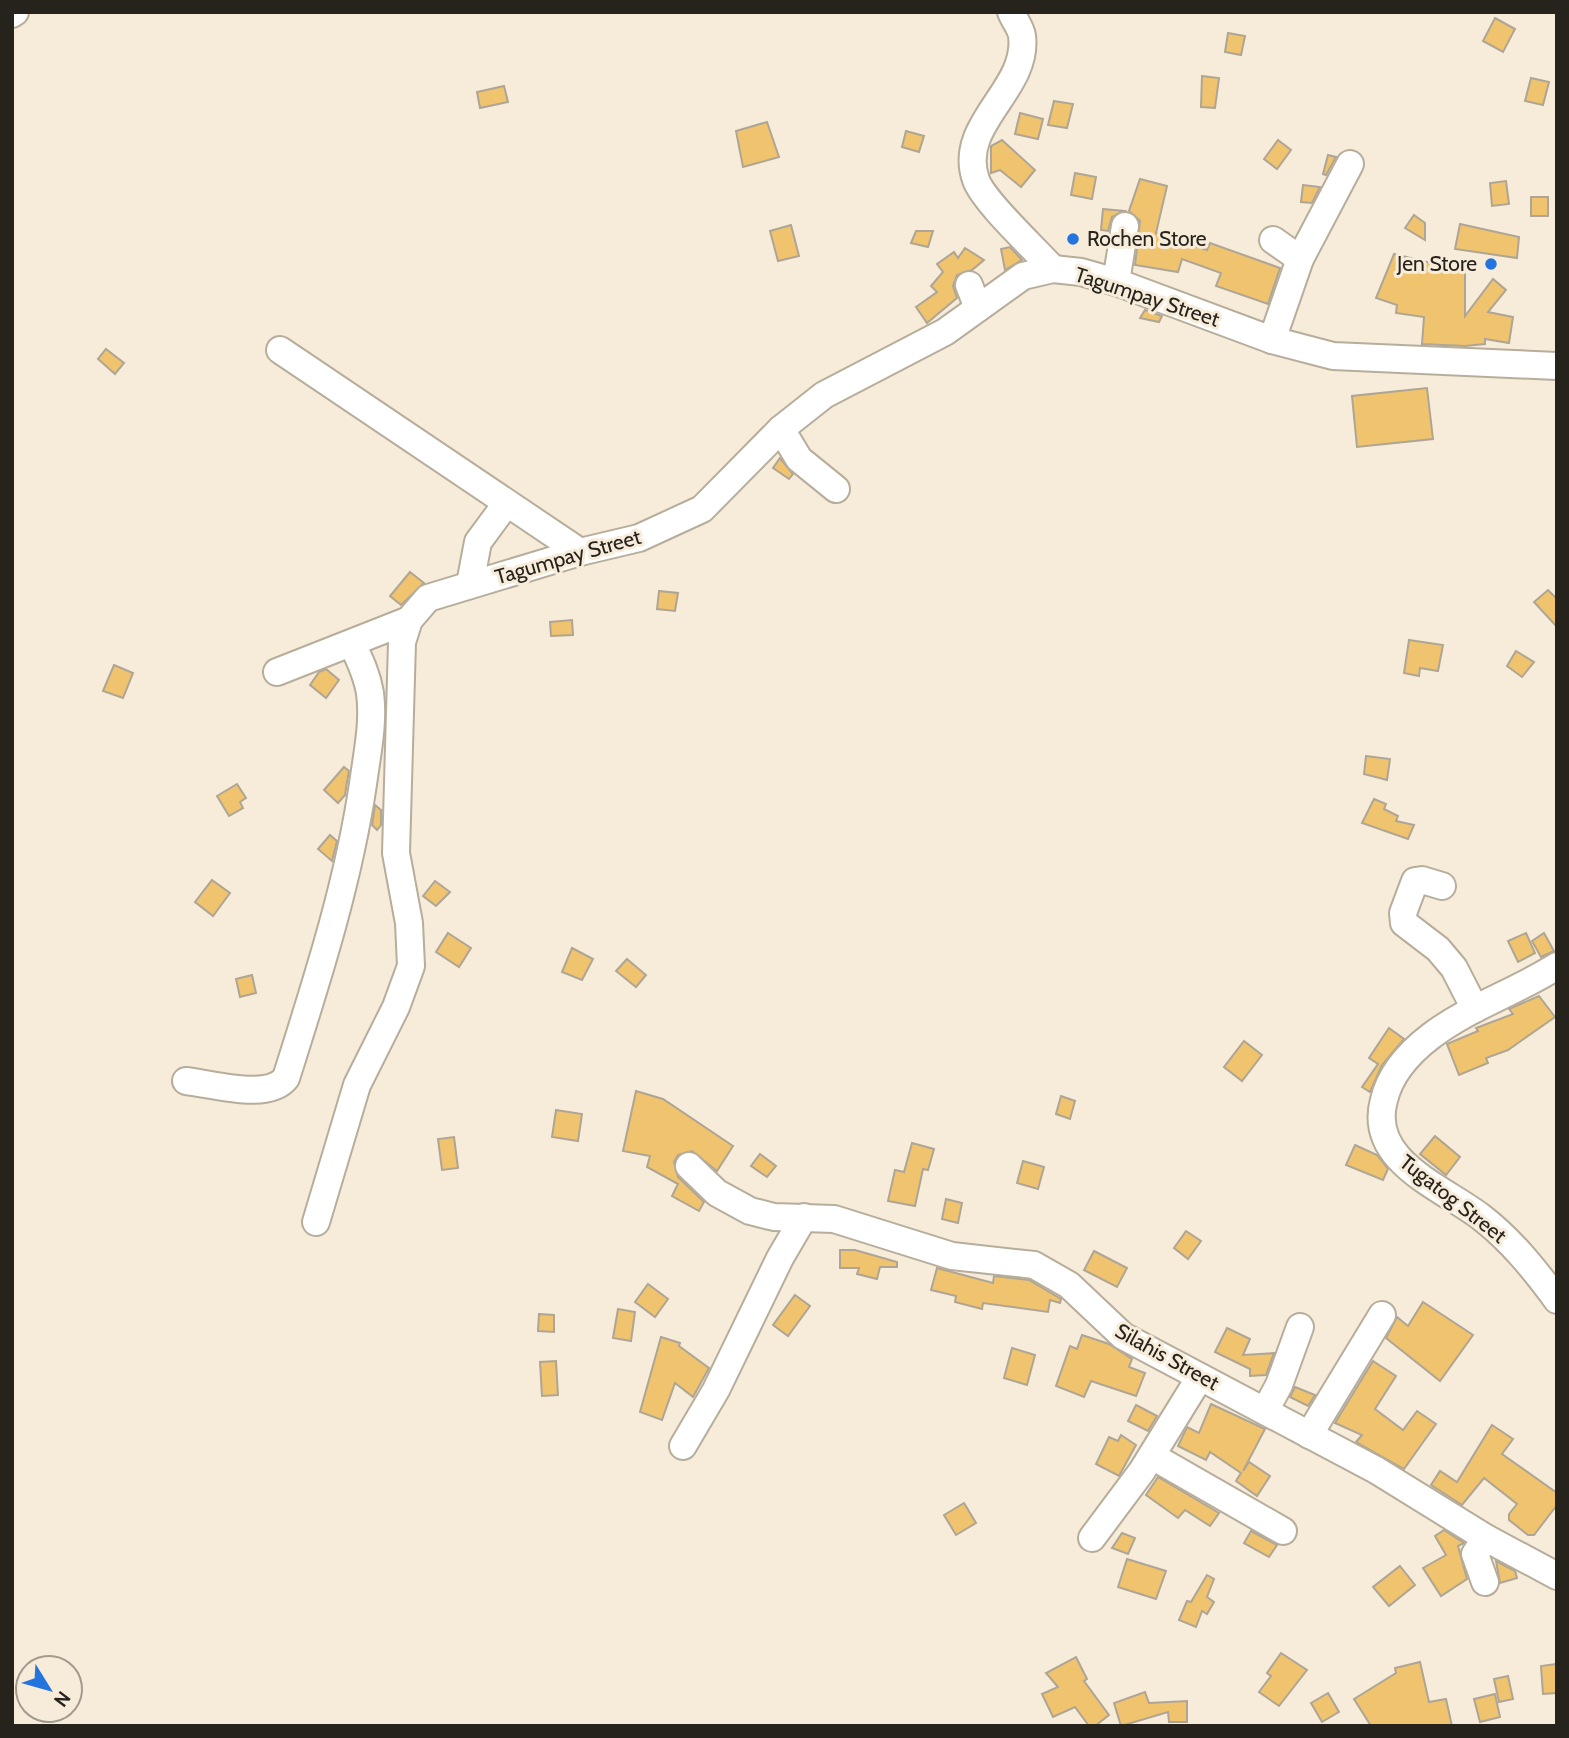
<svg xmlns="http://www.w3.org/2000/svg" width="1569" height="1738" font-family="Cabin,sans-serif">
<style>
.building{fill:#f0c36e;stroke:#afa594;stroke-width:2}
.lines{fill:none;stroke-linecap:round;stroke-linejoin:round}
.minor-casing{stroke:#b7ad9b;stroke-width:30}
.minor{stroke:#fff;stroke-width:26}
.poi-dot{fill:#2474df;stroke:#f7ecda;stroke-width:2.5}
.labels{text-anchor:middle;stroke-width:6;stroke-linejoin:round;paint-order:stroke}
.poi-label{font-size:21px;fill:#26221c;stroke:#f7ecda;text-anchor:start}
.street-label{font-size:21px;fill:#26221c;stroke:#f7ecda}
</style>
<rect width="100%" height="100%" fill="#f7ecda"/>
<g class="building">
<polygon points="1495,18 1515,29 1503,52 1483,41"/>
<polygon points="1228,33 1245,36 1241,55 1225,52"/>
<polygon points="1202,76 1219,78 1215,108 1201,107"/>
<polygon points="1531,78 1549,82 1543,105 1525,101"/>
<polygon points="504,86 508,102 480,108 477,92"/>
<polygon points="1054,101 1073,104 1067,128 1048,125"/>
<polygon points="1020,113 1043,119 1038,139 1015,134"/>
<polygon points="767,122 779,157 743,167 736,131"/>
<polygon points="906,131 924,136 919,152 902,147"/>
<polygon points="1002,140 1035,170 1021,187 1000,170 991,173 991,146"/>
<polygon points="1278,140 1291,150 1277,169 1264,159"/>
<polygon points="1328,155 1336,157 1326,175 1323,174"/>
<polygon points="1075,173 1096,177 1092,199 1071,195"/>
<polygon points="1140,179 1167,186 1156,233 1207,250 1210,243 1280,268 1268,304 1216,286 1221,273 1182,259 1178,272 1135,265 1140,221 1129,211"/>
<polygon points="1506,181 1509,204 1492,206 1490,183"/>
<polygon points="1303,185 1320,187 1312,203 1301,202"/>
<rect x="1531" y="197" width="17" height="19"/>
<polygon points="1103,209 1124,211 1112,217 1108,231 1101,230"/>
<polygon points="1414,215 1425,223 1425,240 1405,228"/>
<polygon points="1460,224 1519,237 1517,258 1455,249"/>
<polygon points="791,225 799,256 778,261 770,231"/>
<polygon points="916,231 933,231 928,247 911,243"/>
<polygon points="1010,247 1022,260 1005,270 1001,249"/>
<polygon points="965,248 984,260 972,270 957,275 953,286 957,298 927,323 916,307 937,292 931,286 943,272 937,264 954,252 958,258"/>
<polygon points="1394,254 1465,271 1465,316 1493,279 1506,290 1488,312 1513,317 1509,343 1485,339 1485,344 1465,346 1422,344 1424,317 1396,313 1397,305 1376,298"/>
<polygon points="1145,310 1162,316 1159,322 1140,318"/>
<polygon points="106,349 124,363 115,374 98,359"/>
<polygon points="1427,388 1433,439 1357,447 1352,396"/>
<polygon points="780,458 793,474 789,479 773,468"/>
<polygon points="410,572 424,583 401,605 390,596"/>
<polygon points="1548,590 1557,599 1557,627 1534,602"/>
<polygon points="659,591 678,593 675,611 657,609"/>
<polygon points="572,620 573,635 551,636 550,622"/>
<polygon points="1409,640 1443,645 1438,671 1420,668 1419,676 1404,673"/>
<polygon points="1516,651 1534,662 1522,677 1507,666"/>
<polygon points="114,665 133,673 123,698 103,691"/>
<polygon points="326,669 339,680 326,698 310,685 319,672"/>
<polygon points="1366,756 1390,759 1387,780 1364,774"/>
<polygon points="344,767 349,771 347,782 345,795 338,803 324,790"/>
<polygon points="237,784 246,798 240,802 243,808 229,816 217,796"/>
<polygon points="1374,799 1386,804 1384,809 1398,816 1396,821 1414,825 1408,839 1362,823"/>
<polygon points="375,805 381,810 381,825 377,830 372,825"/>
<polygon points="330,835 337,841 332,861 318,849"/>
<polygon points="212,880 230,893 213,916 195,902"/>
<polygon points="435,881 450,892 436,906 423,896"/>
<polygon points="448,933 471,948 459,967 436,952"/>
<polygon points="1526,933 1535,953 1518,962 1508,941"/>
<polygon points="1544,933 1554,951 1541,957 1532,941"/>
<polygon points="572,948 593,959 582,980 562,972"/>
<polygon points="627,959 646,975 636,987 616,971"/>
<polygon points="252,975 256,993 240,997 236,979"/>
<polygon points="1539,996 1555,1017 1508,1050 1486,1058 1488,1063 1459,1075 1447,1044 1478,1031 1476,1028 1513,1014 1509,1009"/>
<polygon points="1389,1028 1404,1039 1382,1065 1370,1092 1362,1087 1378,1064 1369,1058"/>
<polygon points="1244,1041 1262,1055 1242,1081 1224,1067"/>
<polygon points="636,1091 663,1099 733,1146 717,1171 692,1151 678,1155 674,1162 678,1177 704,1202 699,1211 672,1196 678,1184 647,1167 650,1156 623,1151"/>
<polygon points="1061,1096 1075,1101 1070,1119 1056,1114"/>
<polygon points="556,1110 582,1114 578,1141 552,1137"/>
<polygon points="1435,1136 1460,1157 1446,1175 1420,1154"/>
<polygon points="454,1137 458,1168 442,1170 438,1139"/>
<polygon points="912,1143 934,1149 928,1170 923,1169 915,1206 888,1201 895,1170 904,1172"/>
<polygon points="1355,1145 1377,1155 1388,1169 1383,1180 1346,1165"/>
<polygon points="760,1154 776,1166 767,1177 751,1166"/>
<polygon points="1023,1161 1044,1167 1038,1189 1017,1183"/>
<polygon points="946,1199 962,1203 958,1223 942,1219"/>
<polygon points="1186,1231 1201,1241 1188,1259 1174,1248"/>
<polygon points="840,1250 855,1250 897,1262 897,1267 880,1267 877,1279 857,1274 859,1268 840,1268"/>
<polygon points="1094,1251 1127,1268 1117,1287 1084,1270"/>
<polygon points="937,1268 993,1283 994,1276 1029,1280 1061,1299 1060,1303 1050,1300 1048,1312 983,1303 982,1309 955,1302 956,1296 931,1290"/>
<polygon points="648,1284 668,1299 655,1317 635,1302"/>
<polygon points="795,1295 810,1306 788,1336 773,1325"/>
<polygon points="1423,1302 1473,1335 1440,1381 1386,1338 1397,1317 1408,1326"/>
<polygon points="618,1309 635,1312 631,1341 613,1338"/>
<polygon points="539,1314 554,1315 554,1332 538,1331"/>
<polygon points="1227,1328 1250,1339 1243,1355 1274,1353 1266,1375 1250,1376 1250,1369 1215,1352"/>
<polygon points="1082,1335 1109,1344 1132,1359 1129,1367 1145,1373 1136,1396 1091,1381 1084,1397 1056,1386 1070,1346 1077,1349"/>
<polygon points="661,1337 680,1343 679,1346 709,1368 693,1397 675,1383 662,1420 640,1412"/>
<polygon points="1012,1348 1035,1355 1027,1385 1004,1378"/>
<polygon points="556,1361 558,1395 542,1396 540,1362"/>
<polygon points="1373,1361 1396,1376 1375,1409 1403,1430 1417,1411 1436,1424 1404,1469 1356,1442 1362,1435 1335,1423"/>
<polygon points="1295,1387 1315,1395 1308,1406 1290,1397"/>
<polygon points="1211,1404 1265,1429 1243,1471 1249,1462 1270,1476 1257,1496 1236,1481 1241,1473 1210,1452 1206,1460 1178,1446 1187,1427 1199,1433"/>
<polygon points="1136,1405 1157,1416 1148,1431 1128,1421"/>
<polygon points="1492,1425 1513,1439 1502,1454 1557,1493 1557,1505 1534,1535 1528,1535 1509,1520 1509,1514 1517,1504 1484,1478 1462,1505 1431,1485 1440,1471 1457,1482"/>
<polygon points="1121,1435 1136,1445 1119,1476 1096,1464 1109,1437 1118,1441"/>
<polygon points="1158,1477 1219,1513 1210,1526 1185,1510 1178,1518 1146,1495"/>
<polygon points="964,1503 976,1523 956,1535 944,1515"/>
<polygon points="1444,1530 1464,1543 1458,1546 1467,1579 1441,1596 1423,1568 1446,1555 1435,1536"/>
<polygon points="1251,1531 1277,1545 1269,1557 1244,1543"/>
<polygon points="1122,1533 1135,1538 1128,1554 1112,1548"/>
<polygon points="1127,1559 1166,1571 1156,1599 1118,1587"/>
<polygon points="1496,1561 1515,1571 1517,1578 1500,1583"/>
<polygon points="1400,1566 1415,1585 1389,1606 1373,1587"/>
<polygon points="1207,1575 1214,1579 1207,1597 1214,1602 1207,1614 1202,1611 1196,1627 1179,1620 1187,1601 1191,1602"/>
<polygon points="1281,1653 1307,1670 1279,1706 1259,1692 1271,1676 1267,1673"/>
<polygon points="1076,1657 1087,1679 1084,1681 1109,1715 1095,1726 1089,1726 1075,1707 1053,1717 1042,1694 1058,1687 1046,1673"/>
<polygon points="1420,1662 1429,1702 1446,1699 1452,1726 1371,1726 1354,1699 1396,1673 1395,1668"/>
<polygon points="1557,1664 1557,1693 1543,1694 1541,1666"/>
<polygon points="1508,1676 1513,1699 1499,1702 1494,1679"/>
<polygon points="1145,1692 1149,1703 1187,1701 1187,1722 1169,1722 1168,1712 1121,1726 1114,1703"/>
<polygon points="1328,1693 1339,1712 1322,1722 1311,1703"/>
<polygon points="1495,1694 1500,1717 1480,1722 1474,1699"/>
</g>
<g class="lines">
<g class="minor-casing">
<g id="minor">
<path d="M1011 12C1014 20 1021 28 1022 36 1029 90 956 124 976 180 984 202 1035 249 1053 269"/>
<polyline points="12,14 15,12"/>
<polyline points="1273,240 1300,259"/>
<polyline points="1116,282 1125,226"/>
<polyline points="969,285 978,308"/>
<polyline points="1272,340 1300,259 1350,164"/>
<polyline points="280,350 580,552"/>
<polyline points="781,429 799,459 836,489"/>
<polyline points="470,584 478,542 506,504"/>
<polyline points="277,672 409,620"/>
<polyline points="1442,886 1422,880 1415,881 1403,913 1404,923 1438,949 1454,968 1475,1009"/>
<path d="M1557 966C1516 992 1469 1007 1431 1036 1410 1052 1390 1074 1384 1100 1367 1161 1442 1187 1481 1217 1511 1240 1535 1270 1557 1300"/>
<path d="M186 1081C213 1084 268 1101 286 1078 317 980 348 885 363 784 367 754 374 723 370 693 367 675 360 660 352 644"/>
<polyline points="689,1166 717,1193 750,1211 774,1217 834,1219 952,1256 1034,1265 1069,1285 1123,1336 1376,1470 1486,1538 1557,1576"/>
<polyline points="316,1222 357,1085 396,1007 411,966 409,923 396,853 402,642 409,620 428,598 580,552 639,538 702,509 781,429 824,395 945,332 1023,276 1053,269 1081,272 1116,282 1272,340 1333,356 1557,366"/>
<polyline points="1265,1411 1279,1385 1300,1327"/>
<polyline points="1309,1435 1382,1315"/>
<polyline points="683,1446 716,1390 780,1258 804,1217"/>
<polyline points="1152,1456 1283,1531"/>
<polyline points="1092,1538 1142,1471 1200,1377"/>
<polyline points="1485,1582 1475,1554 1486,1538"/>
</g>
</g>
<use href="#minor" class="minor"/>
</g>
<g class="poi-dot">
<circle cx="1073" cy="239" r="7"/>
<circle cx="1491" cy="264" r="7"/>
</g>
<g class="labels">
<g class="poi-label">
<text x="1087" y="246">Rochen Store</text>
<text x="1477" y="271" text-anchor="end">Jen Store</text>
</g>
<g class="street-label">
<text transform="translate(1147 297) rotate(18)" y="7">Tagumpay Street</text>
<text transform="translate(568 557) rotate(-16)" y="7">Tagumpay Street</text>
<text transform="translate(1453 1199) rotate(38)" y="7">Tugatog Street</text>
<text transform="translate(1167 1357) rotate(29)" y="7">Silahis Street</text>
</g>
</g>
<rect width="1569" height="1738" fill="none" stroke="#26221c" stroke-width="28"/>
<g transform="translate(49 1689) rotate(127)"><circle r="33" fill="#f7ecda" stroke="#a39b8e" stroke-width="2"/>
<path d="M0-5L12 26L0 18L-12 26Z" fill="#2474df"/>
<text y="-10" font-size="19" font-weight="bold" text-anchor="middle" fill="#26221c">N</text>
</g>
</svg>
